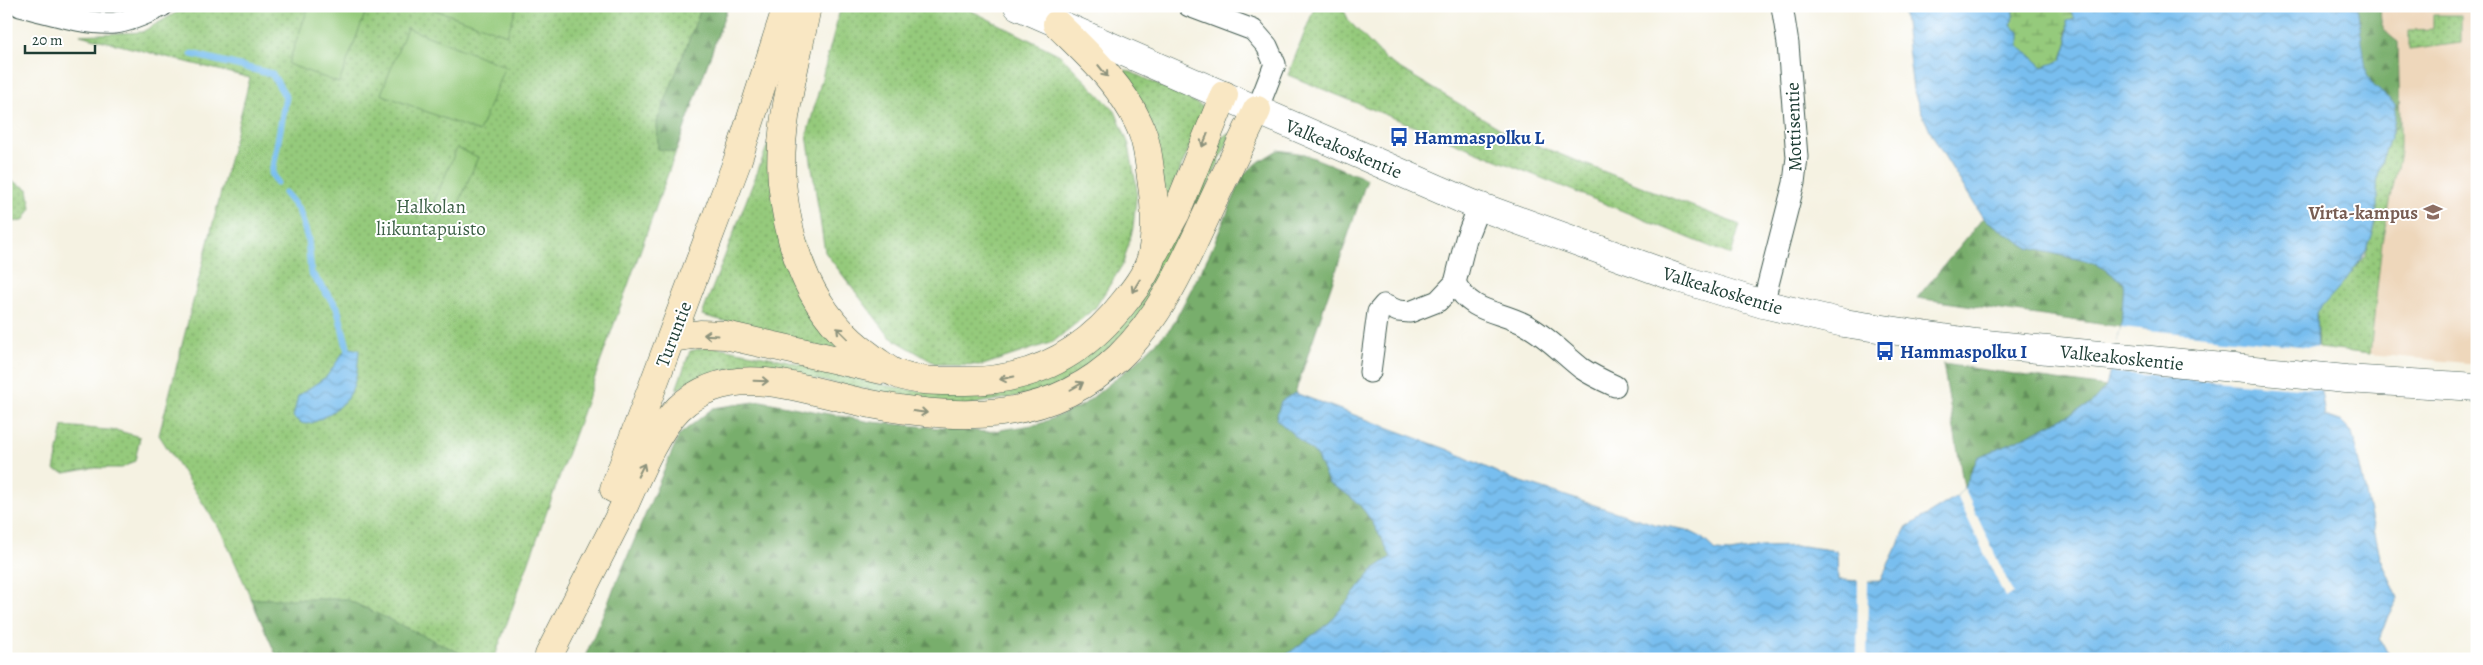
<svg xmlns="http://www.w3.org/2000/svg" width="2483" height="665" font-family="Alegreya,serif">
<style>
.built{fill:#eed7bb}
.grass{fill:url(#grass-dots);stroke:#5a8458}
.forest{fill:url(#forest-firs);stroke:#4c7650}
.wetland{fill:url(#wetland-marsh);stroke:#5a8458}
.pitch{fill:#95ca7c;stroke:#5a8458}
.water{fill:url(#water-waves);stroke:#4c7e92}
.pier{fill:#f5f2e2}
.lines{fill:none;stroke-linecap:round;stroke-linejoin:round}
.stream{stroke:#78beef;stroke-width:7}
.minor-casing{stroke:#3f584e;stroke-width:23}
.tertiary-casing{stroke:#3f584e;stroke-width:29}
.secondary-casing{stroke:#3f584e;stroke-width:29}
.minor{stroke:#fff;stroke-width:21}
.tertiary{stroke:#fff;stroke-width:28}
.secondary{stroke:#f9e7c3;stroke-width:28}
.oneway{stroke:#8c927c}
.labels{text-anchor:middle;stroke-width:4;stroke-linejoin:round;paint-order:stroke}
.street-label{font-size:19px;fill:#1f3d34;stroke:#fff}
.transit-label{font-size:19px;font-weight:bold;fill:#164399;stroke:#fff;text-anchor:start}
.park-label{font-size:19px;fill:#3c6046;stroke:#fff}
.education-label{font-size:19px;font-weight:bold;fill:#785e54;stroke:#fff;text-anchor:end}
</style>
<defs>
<pattern id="grass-dots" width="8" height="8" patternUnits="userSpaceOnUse" patternTransform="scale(1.25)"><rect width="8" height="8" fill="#95ca7c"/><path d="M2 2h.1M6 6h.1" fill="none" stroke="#79a566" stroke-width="1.8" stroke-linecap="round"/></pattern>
<pattern id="forest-firs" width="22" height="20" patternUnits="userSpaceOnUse" patternTransform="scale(1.25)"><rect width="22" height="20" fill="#78ae6c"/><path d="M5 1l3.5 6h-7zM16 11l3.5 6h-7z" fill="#628f5a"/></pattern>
<pattern id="wetland-marsh" width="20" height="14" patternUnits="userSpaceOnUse" patternTransform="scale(1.25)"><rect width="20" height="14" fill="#95ca7c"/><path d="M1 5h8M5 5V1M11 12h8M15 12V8" fill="none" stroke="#79a566"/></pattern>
<pattern id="water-waves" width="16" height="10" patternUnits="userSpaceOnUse" patternTransform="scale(1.25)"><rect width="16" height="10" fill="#78beef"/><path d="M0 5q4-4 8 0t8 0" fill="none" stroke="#629cc2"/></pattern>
</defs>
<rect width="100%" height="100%" fill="#fff"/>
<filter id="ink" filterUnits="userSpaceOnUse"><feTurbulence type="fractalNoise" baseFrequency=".02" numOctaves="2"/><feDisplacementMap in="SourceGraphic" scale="10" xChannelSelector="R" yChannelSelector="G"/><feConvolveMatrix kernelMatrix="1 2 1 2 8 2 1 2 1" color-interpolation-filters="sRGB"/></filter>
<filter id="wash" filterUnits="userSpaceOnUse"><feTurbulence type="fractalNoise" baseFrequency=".0096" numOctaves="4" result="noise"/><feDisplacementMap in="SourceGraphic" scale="20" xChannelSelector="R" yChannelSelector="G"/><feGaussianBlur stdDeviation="1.12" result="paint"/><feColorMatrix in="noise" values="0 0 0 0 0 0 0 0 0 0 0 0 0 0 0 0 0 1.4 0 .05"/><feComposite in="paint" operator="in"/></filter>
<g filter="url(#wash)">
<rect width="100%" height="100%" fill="#f5f2e2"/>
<polygon class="built" points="2381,6 2477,6 2477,364 2370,354 2382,242 2400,153 2398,42 2384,33 2379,21"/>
<g class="grass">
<polygon points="188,6 728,6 494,659 278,659 222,533 159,435 250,78 80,35 142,32"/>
<polygon points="841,6 962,6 1060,55 1115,111 1129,145 1137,190 1133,228 1123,264 1095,308 1053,342 983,365 936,364 890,337 825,252 807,135"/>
<polygon points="1315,6 1342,6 1349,21 1386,60 1511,135 1740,225 1731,255 1288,75"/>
<polygon points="2433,15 2461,15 2461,43 2409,50 2409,30 2433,29"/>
<polygon points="1127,70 1206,108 1161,215 1121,71"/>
<polygon points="2400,123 2400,153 2382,242 2370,354 2318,348 2316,313 2365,256 2376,223 2376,187 2379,168 2393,130"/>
<polygon points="1228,133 1230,137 1179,251 1143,313 1106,355 1053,390 957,407 755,368 720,371 694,380 676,390 690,351 711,346 784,360 879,384 918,391 1074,362 1221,138"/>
<polygon points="770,139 773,177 853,356 702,315"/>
<polygon points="6,178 28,189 31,208 23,221 6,222"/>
<polygon points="63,426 119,431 140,437 135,461 122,468 93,468 65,473 54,470"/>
</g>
<g class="forest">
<polygon points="702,6 728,6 676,152 658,149 657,122"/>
<path d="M2357 6H2381C2379 25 2383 31 2398 42L2400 123 2393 130C2399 86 2374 100 2367 75 2361 54 2360 29 2357 6Z"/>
<path d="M1278 150 1304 154 1367 179 1295 393 1281 401 1276 419 1316 455 1329 484C1365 501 1373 524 1391 557L1375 568 1330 622 1281 659H584L679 435 713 408 761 401 871 422 987 432 1039 424 1083 405 1134 364 1171 328 1210 253 1244 174 1260 161Z"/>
<polygon points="1983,218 2029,248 2095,263 2124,282 2121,327 1917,298"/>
<polygon points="1943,364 2106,387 2091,404 2025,437 1978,457 1964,488"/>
<polygon points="251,599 346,599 473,659 278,659"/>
</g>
<polygon class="wetland" points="2015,6 2068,6 2075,19 2066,30 2068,41 2061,61 2043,67 2018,46 2019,32 2011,26"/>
<g class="pitch">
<polygon points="309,6 368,6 339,83 288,64"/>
<polygon points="424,6 517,6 507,35"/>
<polygon points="407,28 505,66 479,132 381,94"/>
<polygon points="457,148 478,157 455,213 433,204"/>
</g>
<g class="water">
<path d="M1903 6H2015L2011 26 2019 32V46L2043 67 2062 60 2068 41 2067 21 2075 19 2068 6H2357L2367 75 2374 86 2395 104C2397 133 2384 146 2379 171 2375 189 2379 207 2375 225 2367 261 2340 286 2316 313L2317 367 2325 416 2342 422 2352 432 2380 556 2398 598 2388 616 2379 640 2388 653 2395 659H1281L1330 622 1375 568 1391 557C1373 524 1365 500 1329 484L1316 455 1276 419 1281 401 1295 393 1449 450 1509 478 1654 524 1687 530 1701 537 1716 551 1730 552 1761 547 1803 546 1837 551 1838 580C1848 580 1873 582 1880 581L1906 528 1957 496 1964 488 1978 457 2025 437 2091 404 2106 387 2121 327 2124 282 2095 263 2029 248 1983 218 1937 144 1923 116 1913 90Z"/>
<path d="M347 347 359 350C358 364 357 379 351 392 347 403 319 423 307 424 301 424 298 421 293 417L298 396 327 376Z"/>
</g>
<g class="pier">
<polygon points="2121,327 2318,348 2321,390 2109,372"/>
<polygon points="1964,488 2013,593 2005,597 1957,496"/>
<polygon points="1858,579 1868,579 1867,659 1857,659"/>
</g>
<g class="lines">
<g class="stream">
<polyline points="192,54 272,74 286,97 272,173 277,182"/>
<polyline points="285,193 299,210 308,239 311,273 337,307 347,347"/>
</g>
</g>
</g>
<g filter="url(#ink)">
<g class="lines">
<g class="minor-casing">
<g id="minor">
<path d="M20 6C51 13 83 25 115 23 131 21 148 13 162 6"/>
<polyline points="1189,6 1253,30 1267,46 1275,64 1257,110"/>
<path d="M1455 283C1472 314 1498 310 1526 325 1547 336 1563 354 1581 368 1591 375 1604 381 1615 386"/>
<polyline points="1763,304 1794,183 1797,157 1788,44 1782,6"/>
<polyline points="1370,372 1378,312 1384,305 1398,311 1410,312 1438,301 1455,283 1466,239 1479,206"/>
</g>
</g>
<g class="tertiary-casing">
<polyline id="tertiary" points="1018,6 1473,204 1678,278 1763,304 1844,323 1976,343 2346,379 2477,387"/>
</g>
<g class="secondary-casing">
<g id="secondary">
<path d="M807 6C797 61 777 127 782 182 789 252 811 315 871 357 879 362 887 370 895 373 914 382 939 381 959 381 1028 383 1083 356 1125 301 1135 289 1149 270 1152 254 1156 233 1155 206 1152 185 1149 164 1148 142 1138 122 1120 83 1087 54 1057 24"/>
<polyline points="1155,251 1176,213 1224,95"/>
<polyline points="672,338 700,334 725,335 882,370"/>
<polyline points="614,489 737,162 787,6"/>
<path d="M549 655C572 609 596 563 619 517 634 485 654 432 679 408 732 358 804 391 866 403 955 421 1048 425 1119 357 1164 314 1188 254 1214 199 1228 169 1243 140 1257 110"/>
</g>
</g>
<use href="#minor" class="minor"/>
<use href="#tertiary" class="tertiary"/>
<use href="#secondary" class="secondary"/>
</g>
<defs><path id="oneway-shaft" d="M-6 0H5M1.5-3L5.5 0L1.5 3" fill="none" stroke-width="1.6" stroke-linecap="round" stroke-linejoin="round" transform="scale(1.25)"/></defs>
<g class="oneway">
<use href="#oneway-shaft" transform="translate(1103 71) rotate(51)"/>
<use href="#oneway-shaft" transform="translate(1205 140) rotate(112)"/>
<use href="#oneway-shaft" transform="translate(1136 286) rotate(121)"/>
<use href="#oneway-shaft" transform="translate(842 333) rotate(-135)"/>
<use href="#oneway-shaft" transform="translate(711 335) rotate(-177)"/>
<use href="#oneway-shaft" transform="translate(1007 378) rotate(168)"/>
<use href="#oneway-shaft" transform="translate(761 381) rotate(2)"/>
<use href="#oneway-shaft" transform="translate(1077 386) rotate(-30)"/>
<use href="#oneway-shaft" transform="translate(920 412) rotate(7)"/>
<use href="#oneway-shaft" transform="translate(641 470) rotate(-63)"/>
</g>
</g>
<defs>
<g id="bus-bare" transform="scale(1.5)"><path d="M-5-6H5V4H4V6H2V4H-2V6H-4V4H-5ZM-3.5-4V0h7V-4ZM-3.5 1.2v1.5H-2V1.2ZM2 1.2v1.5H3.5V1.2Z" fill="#1a4fb4" stroke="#fff" stroke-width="2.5" paint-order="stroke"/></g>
<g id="school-bare" transform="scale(1.5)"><path d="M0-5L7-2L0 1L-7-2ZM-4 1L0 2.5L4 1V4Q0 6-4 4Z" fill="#8d6e63" stroke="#fff" stroke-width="2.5" paint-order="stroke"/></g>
</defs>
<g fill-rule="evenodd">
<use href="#bus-bare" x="1399" y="137"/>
<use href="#school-bare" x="2433" y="212"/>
<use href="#bus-bare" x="1885" y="351"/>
</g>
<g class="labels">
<g class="street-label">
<text transform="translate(1793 127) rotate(-92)" y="7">Mottisentie</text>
<text transform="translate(1344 148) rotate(23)" y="7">Valkeakoskentie</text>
<text transform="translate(1723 290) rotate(17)" y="7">Valkeakoskentie</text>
<text transform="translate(673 334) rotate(-69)" y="7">Turuntie</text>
<text transform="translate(2122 357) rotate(6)" y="7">Valkeakoskentie</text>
</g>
<g class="transit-label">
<text x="1414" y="144">Hammaspolku L</text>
<text x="1900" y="358">Hammaspolku I</text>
</g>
<g class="park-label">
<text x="431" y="213">Halkolan<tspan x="431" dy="22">liikuntapuisto</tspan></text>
</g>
<g class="education-label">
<text x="2418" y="219">Virta-kampus</text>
</g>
</g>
<rect width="2483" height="665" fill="none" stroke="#fff" stroke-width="25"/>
<path d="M25 45v8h70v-8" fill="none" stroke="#1f3d34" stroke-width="2.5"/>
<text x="32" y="45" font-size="15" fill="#1f3d34" stroke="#ffffff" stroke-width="4" paint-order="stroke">20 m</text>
</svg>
